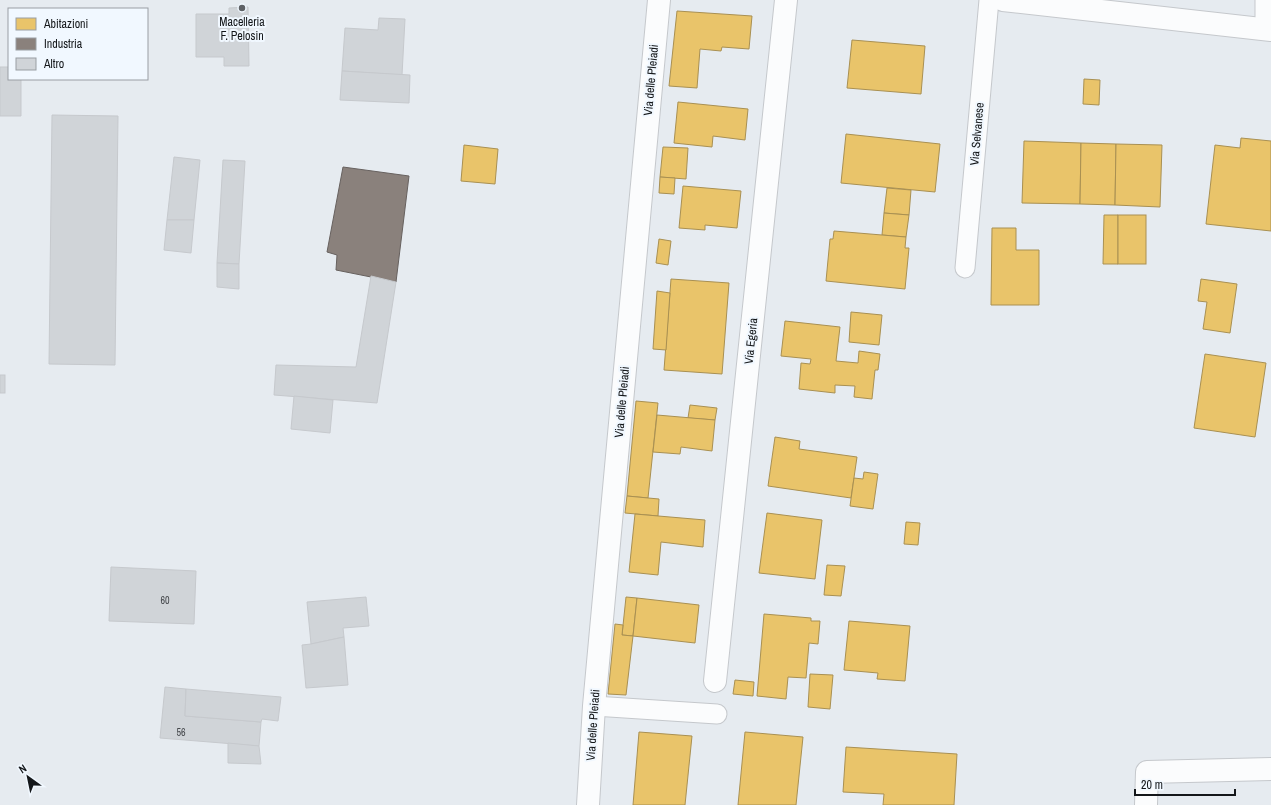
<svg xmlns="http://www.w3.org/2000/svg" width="1271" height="805" font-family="'Archivo Narrow',sans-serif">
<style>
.homes{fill:#e9c46a;stroke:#a99052}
.industry{fill:#8a817c;stroke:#67615f}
.building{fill:#d0d4d8;stroke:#c6c9cd}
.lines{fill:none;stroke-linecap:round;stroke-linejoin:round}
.service-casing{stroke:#c5c8cc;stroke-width:21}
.minor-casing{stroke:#c5c8cc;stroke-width:24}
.tertiary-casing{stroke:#c5c8cc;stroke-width:24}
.service{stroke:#fbfcfd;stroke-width:19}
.minor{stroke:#fbfcfd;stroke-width:22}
.tertiary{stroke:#fbfcfd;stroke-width:22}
.poi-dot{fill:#5e6165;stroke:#f1f8ff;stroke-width:1.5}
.labels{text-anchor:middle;stroke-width:4;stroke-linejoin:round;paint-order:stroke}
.number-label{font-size:10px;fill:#45484c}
.poi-label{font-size:12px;fill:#14171a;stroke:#f1f8ff}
.street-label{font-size:12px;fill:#14171a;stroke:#f1f8ff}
</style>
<rect width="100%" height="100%" fill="#e6ebf0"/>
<g class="homes">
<polygon points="677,11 752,16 749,49 722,47 721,51 700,49 697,88 669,86"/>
<polygon points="852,40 925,46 921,94 847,88"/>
<polygon points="1084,79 1100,80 1099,105 1083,104"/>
<polygon points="678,102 748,109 745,140 713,136 712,147 674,143"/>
<polygon points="846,134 940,144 935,192 841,183"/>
<polygon points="1241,138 1271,141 1271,231 1206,224 1215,145 1240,148"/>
<polygon points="1024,141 1081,143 1080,204 1022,203"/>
<polygon points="1081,143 1116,144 1115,205 1080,204"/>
<polygon points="1116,144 1162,145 1160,207 1115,205"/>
<polygon points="464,145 498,149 495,184 461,181"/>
<polygon points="663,147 688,148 686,179 660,177"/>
<polygon points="660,177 675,178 674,194 659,193"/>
<polygon points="683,186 741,191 737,228 705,225 705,230 679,228"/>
<polygon points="887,188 911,190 909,215 884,213"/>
<polygon points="884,213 909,215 906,237 882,235"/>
<polygon points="1104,215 1118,215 1118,264 1103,264"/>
<rect x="1118" y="215" width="28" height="49"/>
<polygon points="992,228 1016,228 1016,250 1039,250 1039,305 991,305"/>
<polygon points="834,231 906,237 905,248 909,248 905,289 826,281 830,239 833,239"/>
<polygon points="659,239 671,241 668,265 656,263"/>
<polygon points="671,279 729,283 722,374 664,370"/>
<polygon points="1201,279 1237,284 1230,333 1203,329 1207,302 1198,301"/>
<polygon points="657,291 670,293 666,350 653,349"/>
<polygon points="851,312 882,315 879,345 849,342"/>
<polygon points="785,321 840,327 836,361 858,363 859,351 880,354 878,370 875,370 872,399 854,397 855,386 835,385 835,393 799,389 801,363 810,364 811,359 781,356"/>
<polygon points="1205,354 1266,363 1255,437 1194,428"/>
<polygon points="636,401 658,403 648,498 627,496"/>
<polygon points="690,405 717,408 715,420 688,418"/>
<polygon points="657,415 715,420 712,451 681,447 680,454 653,452"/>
<polygon points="775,437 800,441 799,449 857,457 851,498 768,486"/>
<polygon points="864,472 878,474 873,509 850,506 854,478 863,479"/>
<polygon points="627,496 659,499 658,516 625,513"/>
<polygon points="767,513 822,520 815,579 759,573"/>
<polygon points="635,514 705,520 703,547 661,542 658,575 629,572"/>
<polygon points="906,522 920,523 918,545 904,544"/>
<polygon points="827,565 845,566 841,596 824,595"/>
<polygon points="626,597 637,598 633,636 622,635"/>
<polygon points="637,598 699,605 695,643 633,636"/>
<polygon points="764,614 811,618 811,621 820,621 818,644 809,643 806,678 788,677 786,699 757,696"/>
<polygon points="849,621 910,626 905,681 877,679 878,673 844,670"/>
<polygon points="615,624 623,625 622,635 633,636 626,695 608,694"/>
<polygon points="810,674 833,675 830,709 808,707"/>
<polygon points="735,680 754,682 753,696 733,694"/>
<polygon points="639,732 692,736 685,805 633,805"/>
<polygon points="745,732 803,737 796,805 738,805"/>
<polygon points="846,747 957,754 954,805 883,805 884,794 843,792"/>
</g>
<polygon class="industry" points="343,167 409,176 396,282 336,270 337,255 327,252"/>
<g class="building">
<polygon points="248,7 249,66 224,66 224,57 196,57 196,14 229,14 229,8"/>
<polygon points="379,18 405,19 402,75 342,71 345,28 378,30"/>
<polygon points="0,67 9,67 9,79 21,79 21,116 0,116"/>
<polygon points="342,71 410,75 409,103 340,100"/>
<polygon points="52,115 118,116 115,365 49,364"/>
<polygon points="174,157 200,160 194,220 167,220"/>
<polygon points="223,160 245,161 239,264 217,263"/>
<polygon points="167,220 194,220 191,253 164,250"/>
<polygon points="217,263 239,264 239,289 217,287"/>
<polygon points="371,276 396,282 377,403 274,395 276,365 356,367"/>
<rect x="0" y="375" width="5" height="18"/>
<polygon points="294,396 333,400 330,433 291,429"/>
<polygon points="111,567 196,571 194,624 109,621"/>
<polygon points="366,597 369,626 343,628 344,637 311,644 307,602"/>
<polygon points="344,637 348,685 306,688 302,645 311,644"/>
<polygon points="165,687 186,689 185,716 261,722 259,746 160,738"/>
<polygon points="186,689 281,697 278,721 262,719 261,722 185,716"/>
<polygon points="228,743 259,746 261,764 228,763"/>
</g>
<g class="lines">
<g class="service-casing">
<g id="service">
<polyline points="1265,0 1265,29"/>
<polyline points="965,268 989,0"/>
<polyline points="594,706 717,714"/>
</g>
</g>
<g class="minor-casing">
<g id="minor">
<polyline points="715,681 786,0"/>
<polyline points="588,805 594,706 659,0"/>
<polyline points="1146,805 1147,772 1271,769"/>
</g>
</g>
<g class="tertiary-casing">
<polyline id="tertiary" points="1003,0 1271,30"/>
</g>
<use href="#service" class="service"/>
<use href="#minor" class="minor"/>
<use href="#tertiary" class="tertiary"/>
</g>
<circle class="poi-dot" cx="242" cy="8" r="4"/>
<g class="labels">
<g class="number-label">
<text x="165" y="604">60</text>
<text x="181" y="736">56</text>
</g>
<g class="poi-label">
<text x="242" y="26">Macelleria<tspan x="242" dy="14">F. Pelosin</tspan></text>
</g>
<g class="street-label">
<text transform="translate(651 80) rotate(-85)" y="4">Via delle Pleiadi</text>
<text transform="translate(977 134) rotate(-85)" y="4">Via Selvanese</text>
<text transform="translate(751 341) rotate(-84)" y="4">Via Egeria</text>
<text transform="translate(622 402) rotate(-85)" y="4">Via delle Pleiadi</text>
<text transform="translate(593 725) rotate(-86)" y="4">Via delle Pleiadi</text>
</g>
</g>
<rect x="8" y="8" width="140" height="72" fill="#f1f8ff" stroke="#999ea3"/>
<rect x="16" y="18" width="20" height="12" fill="#e9c46a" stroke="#999ea3"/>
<text x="44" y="28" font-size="12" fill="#14171a">Abitazioni</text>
<rect x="16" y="38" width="20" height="12" fill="#8a817c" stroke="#999ea3"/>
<text x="44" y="48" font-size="12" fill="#14171a">Industria</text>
<rect x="16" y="58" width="20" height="12" fill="#d0d4d8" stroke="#999ea3"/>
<text x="44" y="68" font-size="12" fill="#14171a">Altro</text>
<g transform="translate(28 777) rotate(327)" stroke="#f1f8ff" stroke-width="3" paint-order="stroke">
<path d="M0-3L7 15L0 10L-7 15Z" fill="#14171a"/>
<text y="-6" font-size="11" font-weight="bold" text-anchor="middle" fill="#14171a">N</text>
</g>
<path d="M1135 789v6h100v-6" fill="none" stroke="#14171a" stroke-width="2"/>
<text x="1141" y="789" font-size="12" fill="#14171a" stroke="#f1f8ff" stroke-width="3" paint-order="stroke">20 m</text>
</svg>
